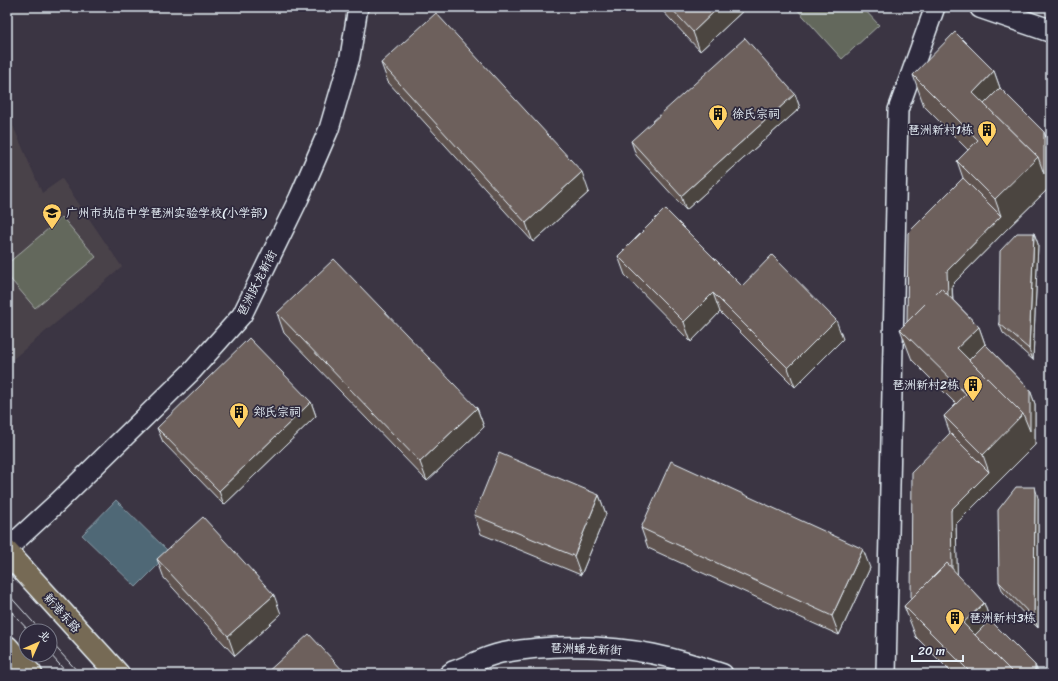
<svg xmlns="http://www.w3.org/2000/svg" width="1058" height="681" font-family="Sriracha,'LXGW WenKai TC',sans-serif">
<style>
.built{fill:#4a424a}
.green{fill:#64685b;stroke:#a6acaa}
.water{fill:#4f6876;stroke:#8c9faa}
.lines{fill:none;stroke-linecap:round;stroke-linejoin:round}
.street-casing{stroke:#e8f1f8;stroke-width:22}
.secondary-casing{stroke:#e8f1f8;stroke-width:25}
.primary-casing{stroke:#e8f1f8;stroke-width:25}
.street{stroke:#2f2a3d;stroke-width:19}
.secondary{stroke:#2f2a3d;stroke-width:22}
.primary{stroke:#766a54;stroke-width:22}
.tram{stroke:#e8f1f8;stroke-width:1}
.wall{fill:#5e534f;stroke:#e8f1f8}
.shaded-wall{fill:#4c4440;stroke:#e8f1f8}
.building{fill:#6d615c;stroke:#e8f1f8}
.labels{text-anchor:middle;stroke-width:3.5;stroke-linejoin:round;paint-order:stroke}
.poi-label{font-size:12px;fill:#e8f1f8;stroke:#2f2a3d;text-anchor:start}
.street-label{font-size:12px;fill:#e8f1f8;stroke:#2f2a3d}
</style>
<rect width="100%" height="100%" fill="#3b3543"/>
<filter id="ink" filterUnits="userSpaceOnUse"><feTurbulence type="fractalNoise" baseFrequency=".025" numOctaves="2"/><feDisplacementMap in="SourceGraphic" scale="8" xChannelSelector="R" yChannelSelector="G"/><feConvolveMatrix kernelMatrix="1 2 1 2 8 2 1 2 1" color-interpolation-filters="sRGB"/></filter>
<g filter="url(#ink)">
<polygon class="built" points="7,112 42,193 62,179 122,267 7,364"/>
<g class="green">
<polygon points="795,7 862,7 879,25 842,59"/>
<polygon points="62,217 96,257 35,308 7,275 7,264"/>
</g>
<polygon class="water" points="116,500 170,553 136,587 82,535"/>
<g class="lines">
<g class="street-casing">
<g id="street">
<polyline points="7,549 58,502 192,371 242,315 299,198 329,129 350,57 358,7"/>
<path d="M449 674 453 671C468 666 486 656 501 653 548 644 607 645 653 654 677 659 700 666 723 674"/>
<polyline points="886,674 898,110 935,7"/>
</g>
</g>
<g class="secondary-casing">
<polyline id="secondary" points="981,7 1051,31"/>
</g>
<g class="primary-casing">
<g id="primary">
<polyline points="7,552 118,674"/>
<polyline points="7,647 31,674"/>
</g>
</g>
<use href="#street" class="street"/>
<use href="#secondary" class="secondary"/>
<use href="#primary" class="primary"/>
<g class="tram">
<polyline points="7,593 41,631"/>
<polyline points="7,607 29,631"/>
<polyline points="50,641 80,674"/>
<polyline points="50,654 68,674"/>
</g>
</g>
<g class="wall">
<polygon points="659,7 747,7 700,51"/>
<polygon points="381,63 589,192 533,242 388,82"/>
<polygon points="994,71 1000,88 1044,132 1049,146 1049,188 1006,230 952,285 953,300 979,327 985,344 1030,390 1035,404 1035,445 956,524 957,575 984,603 990,620 1039,674 953,674 916,637 904,606 911,599 950,433 944,416 956,404 912,360 900,329 907,323 963,178 957,161 968,150 924,106 913,75"/>
<polygon points="795,94 800,108 686,210 636,155 631,141"/>
<polygon points="1034,233 1038,244 1033,360 1003,333 999,323"/>
<polygon points="618,256 742,286 843,339 795,387 720,312 691,342 625,275"/>
<polygon points="277,313 477,408 484,427 427,481 284,333"/>
<polygon points="311,402 316,416 224,505 163,442 157,428"/>
<polygon points="599,495 606,514 581,575 481,534 474,515"/>
<polygon points="1038,498 1038,628 1003,592 999,582"/>
<polygon points="641,528 870,568 839,635 648,548"/>
<polygon points="157,559 281,614 235,656 164,578"/>
</g>
<g class="shaded-wall">
<polygon points="719,7 747,7 700,51 693,32"/>
<polygon points="994,71 1005,102 988,119 973,93"/>
<polygon points="795,94 800,108 686,210 681,196"/>
<polygon points="1044,132 1049,146 1049,188 1006,230 952,285 953,319 922,350 947,271 1001,216 995,199"/>
<polygon points="582,172 589,192 533,242 526,223"/>
<polygon points="1034,233 1038,244 1033,360 1029,349"/>
<polygon points="713,293 720,312 691,342 684,322"/>
<polygon points="836,320 843,339 795,387 788,368"/>
<polygon points="979,327 990,358 973,375 957,348"/>
<polygon points="1030,390 1035,404 1035,445 956,524 958,594 926,627 951,510 989,472 983,455"/>
<polygon points="311,402 316,416 224,505 219,491"/>
<polygon points="477,408 484,427 427,481 420,462"/>
<polygon points="1035,487 1038,498 1038,628 1034,618"/>
<polygon points="599,495 606,514 581,575 574,556"/>
<polygon points="863,549 870,568 839,635 832,616"/>
<polygon points="274,595 281,614 235,656 228,636"/>
<polygon points="984,603 995,634 979,650 963,623"/>
<polygon points="1035,665 1039,674 1035,674"/>
</g>
<g class="building">
<polygon points="670,7 719,7 693,32"/>
<polygon points="436,13 582,172 526,223 381,63"/>
<polygon points="955,32 994,71 973,93 1038,157 995,199 957,161 978,140 913,75"/>
<polygon points="745,38 795,94 681,196 631,141"/>
<polygon points="1000,88 1044,132 1044,174 1038,157 984,104"/>
<polygon points="963,178 1001,216 947,271 948,295 941,288 907,323 908,233"/>
<polygon points="665,209 742,286 772,255 836,320 788,368 713,293 684,322 618,256"/>
<polygon points="1017,233 1034,233 1029,349 999,323 1000,251"/>
<polygon points="334,259 477,408 420,462 277,313"/>
<polygon points="941,288 979,327 957,348 1023,414 983,455 944,416 966,394 900,329"/>
<polygon points="249,338 311,402 219,491 157,428"/>
<polygon points="985,344 1030,390 1030,431 1023,414 969,360"/>
<polygon points="950,433 989,472 951,510 952,570 947,563 911,599 912,472"/>
<polygon points="499,453 599,495 574,556 474,515"/>
<polygon points="671,461 863,549 832,616 641,528"/>
<polygon points="1016,487 1035,487 1034,618 999,582 998,510"/>
<polygon points="203,517 274,595 228,636 157,559"/>
<polygon points="947,563 984,603 963,623 1014,674 966,674 969,671 904,606"/>
<polygon points="990,620 1035,665 1035,674 1014,674 975,635"/>
<polygon points="309,634 346,674 265,674"/>
</g>
</g>
<defs>
<g id="building-pin" transform="scale(1)"><path d="M0 17L-7.5 6A9.5 9.5 0 1 1 7.5 6Z" fill="#ffd166" stroke="#2f2a3d"/><path d="M-4-6H4V6H1V3H-1V6H-4ZM-2.5-4.3h1.7v1.8h-1.7ZM.8-4.3h1.7v1.8H.8ZM-2.5-1h1.7V.8h-1.7ZM.8-1h1.7V.8H.8Z" fill="#111"/></g>
<g id="school-pin" transform="scale(1)"><path d="M0 17L-7.5 6A9.5 9.5 0 1 1 7.5 6Z" fill="#ffd166" stroke="#2f2a3d"/><path d="M0-5L7-2L0 1L-7-2ZM-4 1L0 2.5L4 1V4Q0 6-4 4Z" fill="#111"/></g>
</defs>
<g fill-rule="evenodd">
<use href="#building-pin" x="718" y="114"/>
<use href="#building-pin" x="987" y="130"/>
<use href="#school-pin" x="52" y="213"/>
<use href="#building-pin" x="973" y="385"/>
<use href="#building-pin" x="239" y="412"/>
<use href="#building-pin" x="955" y="618"/>
</g>
<g class="labels">
<g class="poi-label">
<text x="732" y="118">徐氏宗祠</text>
<text x="973" y="134" text-anchor="end">琶洲新村1栋</text>
<text x="66" y="217">广州市执信中学琶洲实验学校(小学部)</text>
<text x="959" y="389" text-anchor="end">琶洲新村2栋</text>
<text x="253" y="416">郑氏宗祠</text>
<text x="969" y="622">琶洲新村3栋</text>
</g>
<g class="street-label">
<text transform="translate(257 283) rotate(-63)" y="4">琶洲跃龙新街</text>
<text transform="translate(62 613) rotate(48)" y="4">新港东路</text>
<text transform="translate(586 649) rotate(2)" y="4">琶洲蟠龙新街</text>
</g>
</g>
<rect width="1058" height="681" fill="none" stroke="#2f2a3d" stroke-width="24"/>
<rect x="12" y="12" width="1034" height="657" fill="none" stroke="#e8f1f8" stroke-width="1.5" filter="url(#ink)"/>
<g transform="translate(38 643) rotate(45)"><circle r="19" fill="#2f2a3d" stroke="#797a88"/>
<path d="M0-3L7 15L0 10L-7 15Z" fill="#ffd166"/>
<text y="-6" font-size="11" font-weight="bold" text-anchor="middle" fill="#e8f1f8">北</text>
</g>
<path d="M912 655v6h51v-6" fill="none" stroke="#e8f1f8" stroke-width="2"/>
<text x="918" y="655" font-size="12" fill="#e8f1f8" stroke="#2f2a3d" stroke-width="3" paint-order="stroke">20 m</text>
</svg>
